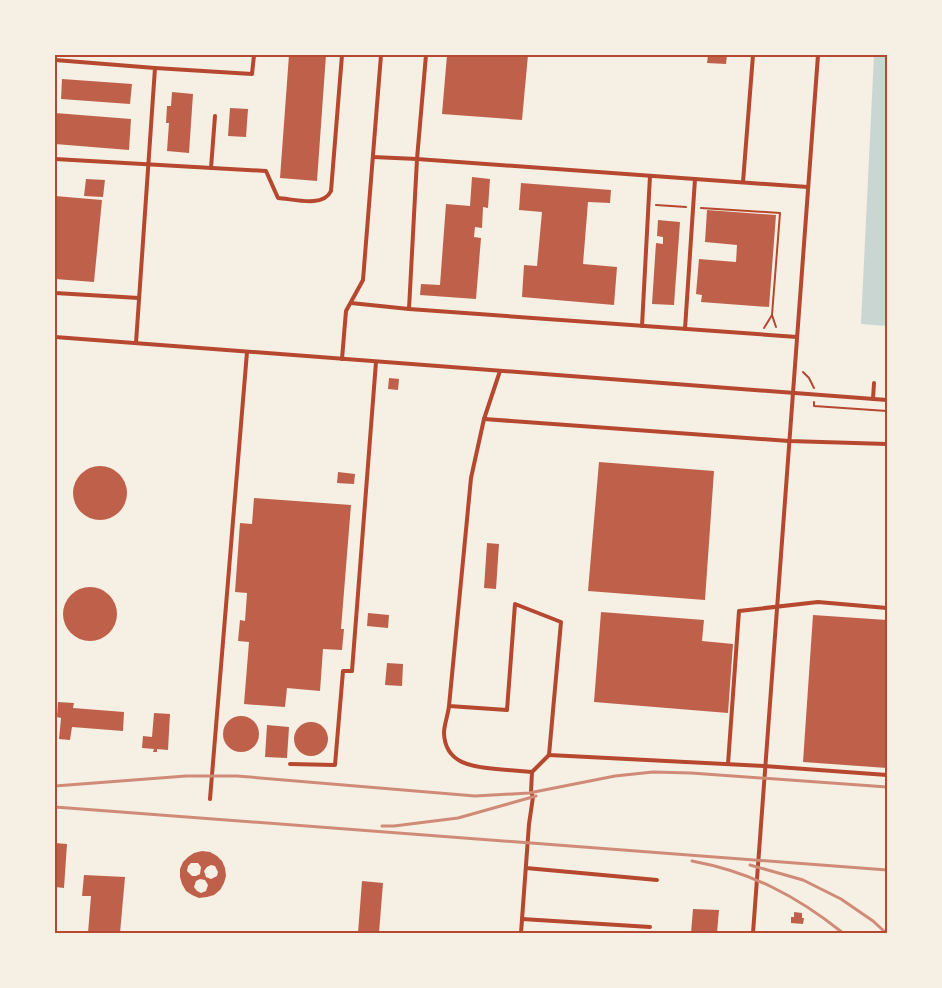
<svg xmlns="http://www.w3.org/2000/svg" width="942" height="988" font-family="Rubik,sans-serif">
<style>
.water{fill:#c9d6d2}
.building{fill:#bf614a;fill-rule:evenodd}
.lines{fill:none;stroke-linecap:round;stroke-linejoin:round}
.path{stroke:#b5482f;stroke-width:2}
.service{stroke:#b5482f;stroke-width:4}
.rail{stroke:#cf8b77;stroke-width:3}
.neatline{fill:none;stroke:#b5482f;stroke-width:2}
</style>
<rect width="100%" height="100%" fill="#f6efe4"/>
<polygon class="water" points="874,55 887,55 887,326 861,324"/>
<g class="building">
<polygon points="289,55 326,55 317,181 280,178"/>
<polygon points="447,55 528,55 522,120 442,114"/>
<polygon points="708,55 727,55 726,64 707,63"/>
<polygon points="62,79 132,84 130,104 61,99"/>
<polygon points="172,92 193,94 189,153 167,151 169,123 166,123 167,106 171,106"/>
<polygon points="230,108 248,109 246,137 228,136"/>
<polygon points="55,113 131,119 129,150 55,144"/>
<polygon points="472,177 490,179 488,208 483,207 482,228 475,227 474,237 481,238 476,299 420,295 421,284 440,285 446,204 470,206"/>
<polygon points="86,179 105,180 103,197 84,196"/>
<polygon points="521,183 611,190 610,203 588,202 583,264 617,267 614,305 522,297 524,265 537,266 542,212 519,210"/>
<polygon points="55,196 102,200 94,282 55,279"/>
<polygon points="707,210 776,215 769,307 701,302 702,295 696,294 699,259 736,262 737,245 705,242"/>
<polygon points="658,220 680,222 674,305 652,304 656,243 663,244 663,237 657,236"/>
<polygon points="389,378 399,379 398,390 388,389"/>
<polygon points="599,462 714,471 705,600 588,591"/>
<circle cx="100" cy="493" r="27"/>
<polygon points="338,472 355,474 354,484 337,483"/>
<polygon points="254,498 351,505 341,629 344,629 342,650 323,649 320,691 287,688 285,707 244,704 249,642 238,641 240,620 245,621 247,593 235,592 240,523 252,524"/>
<polygon points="487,543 499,544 496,589 484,588"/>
<circle cx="90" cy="614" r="27"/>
<polygon points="601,612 704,620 702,641 733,644 728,713 594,702"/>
<polygon points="368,613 389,615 388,628 367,626"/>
<polygon points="813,615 887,620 887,768 803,762"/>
<polygon points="387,663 403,664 402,686 385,685"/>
<polygon points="58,702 74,703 73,708 124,712 123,731 72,727 70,740 59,739 61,718 57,717"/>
<polygon points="154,713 170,714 168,750 157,749 157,752 153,752 154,749 142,748 143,736 152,737"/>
<circle cx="241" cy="734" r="18"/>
<circle cx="311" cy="739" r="17"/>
<polygon points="267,725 289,727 287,758 265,757"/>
<polygon points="55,843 67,844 64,888 55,887"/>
<path d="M202 851 210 852 217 856 222 861 225 868 226 876 224 883 220 890 214 895 207 897 199 898 192 895 186 891 182 884 180 877V869L183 862 188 857 194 853ZM191 863H198L201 867 200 874 196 876H192L187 871 188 866ZM211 865 215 866 218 872 217 876 211 879 206 877 204 871 207 867ZM200 879 205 880 208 885 206 891 201 893 197 891 194 887 196 881Z"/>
<polygon points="84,875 125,877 120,933 88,933 91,896 82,896"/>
<polygon points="362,881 383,883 379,933 358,933"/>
<polygon points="693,909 719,910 717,933 691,933"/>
<polygon points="794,912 802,913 802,918 804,918 803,924 791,923 791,917 794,917"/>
</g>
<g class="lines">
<g class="path">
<polyline points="656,205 686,207"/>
<polyline points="701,208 780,213 772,315 776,327"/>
<polyline points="764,328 772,315"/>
<polyline points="803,372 809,378 814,388"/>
<polyline points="814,402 814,406 887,411"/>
</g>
<g class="service">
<polyline points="426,55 417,159 695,179"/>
<polyline points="55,60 155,68 136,343"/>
<polyline points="155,68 252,74 254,55"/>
<path d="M55 159 266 171 278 198C294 199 323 208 331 191L342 55"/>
<polyline points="211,168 215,116"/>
<polyline points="743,182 753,55"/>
<polyline points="55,293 139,298"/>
<polyline points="351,303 409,309 417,159 373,157"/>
<polyline points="409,309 797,337"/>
<polyline points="642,326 650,176"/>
<polyline points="685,329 695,179 808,187"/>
<polyline points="55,337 887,400"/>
<polyline points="342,359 346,311 363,280 381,55"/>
<polyline points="500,371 484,419 471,478 449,706 507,710 515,604 561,622 549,755 764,766 887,775"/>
<polyline points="873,399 874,383"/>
<polyline points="484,419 789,441 887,444"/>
<path d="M449 706C448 715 444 725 444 733 445 764 473 767 496 769 508 770 520 771 532 772L531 792 533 797 529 824 521 933"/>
<polyline points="290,764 335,765 343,671 352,671 376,362"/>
<polyline points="728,764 739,611 818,602 887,608"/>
<polyline points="532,772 549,755"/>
<polyline points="210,799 247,352"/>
<polyline points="526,868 657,880"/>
<polyline points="522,919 650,927"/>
<polyline points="753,933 818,55"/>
</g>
<g class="rail">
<polyline points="55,786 186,776 237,776 475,796 529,793 615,776 653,772 691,773 887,787"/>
<polyline points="55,807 887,870"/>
<polyline points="382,826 394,826 458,818 536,796"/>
<path d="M692 861C751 872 797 896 843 933"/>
<polyline points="750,865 803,880 841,899 873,921 886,933"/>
</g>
</g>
<rect width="942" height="988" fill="none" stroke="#f6efe4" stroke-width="112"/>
<rect x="56" y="56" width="830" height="876" class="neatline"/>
</svg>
